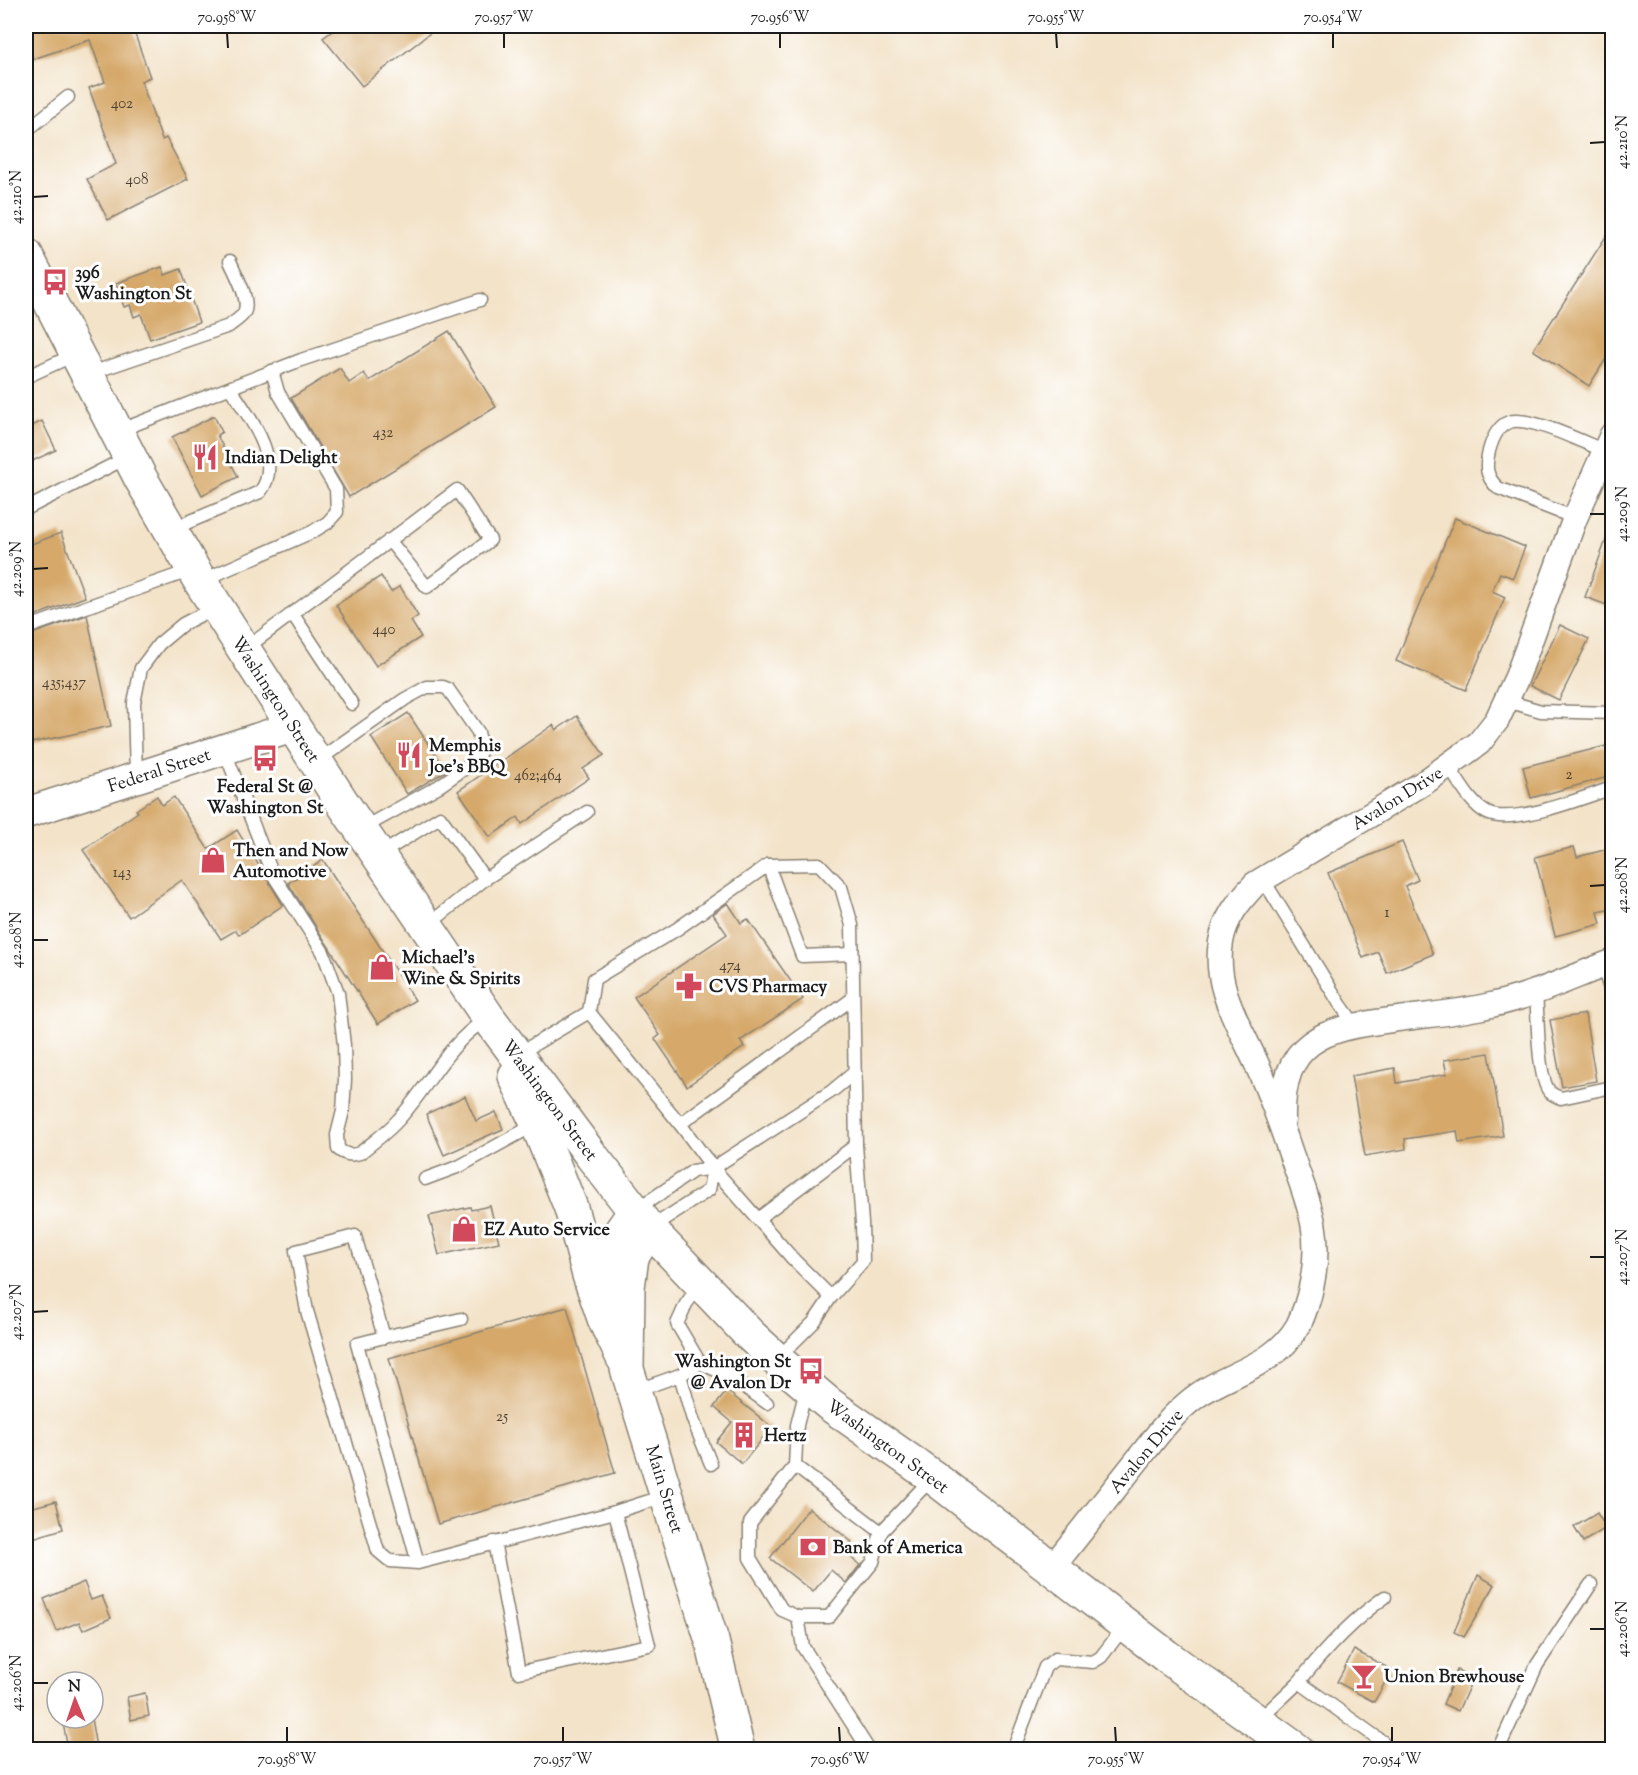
<svg xmlns="http://www.w3.org/2000/svg" width="1638" height="1775" font-family="'Sorts Mill Goudy',serif">
<style>
.building{fill:#d6a96a}
.lines{fill:none;stroke-linecap:round;stroke-linejoin:round}
.service-casing{stroke:#888072;stroke-width:15}
.minor-casing{stroke:#888072;stroke-width:27}
.tertiary-casing{stroke:#888072;stroke-width:33}
.primary-casing{stroke:#888072;stroke-width:36}
.service{stroke:#fff;stroke-width:12}
.minor{stroke:#fff;stroke-width:24}
.tertiary{stroke:#fff;stroke-width:30}
.primary{stroke:#fff;stroke-width:33}
.ticks{fill:none;stroke:#1c1c1c;stroke-width:2}
.labels{text-anchor:middle;stroke-width:6;stroke-linejoin:round;paint-order:stroke}
.number-label{font-size:15px;fill:#4a3f30}
.poi-label{font-size:18px;font-weight:bold;fill:#1c1c1c;stroke:#fff;text-anchor:start}
.street-label{font-size:18px;fill:#1c1c1c;stroke:#fff}
.neatline{fill:none;stroke:#1c1c1c;stroke-width:2}
.ticks-label{font-size:15px;text-anchor:middle;fill:#1c1c1c}
</style>
<rect width="100%" height="100%" fill="#fff"/>
<filter id="ink" filterUnits="userSpaceOnUse"><feTurbulence type="fractalNoise" baseFrequency=".0167" numOctaves="2"/><feDisplacementMap in="SourceGraphic" scale="12" xChannelSelector="R" yChannelSelector="G"/><feConvolveMatrix kernelMatrix="1 2 1 2 8 2 1 2 1" color-interpolation-filters="sRGB"/></filter>
<filter id="wash" filterUnits="userSpaceOnUse"><feTurbulence type="fractalNoise" baseFrequency=".008" numOctaves="4" result="noise"/><feDisplacementMap in="SourceGraphic" scale="24" xChannelSelector="R" yChannelSelector="G"/><feGaussianBlur stdDeviation="1.35" result="paint"/><feColorMatrix in="noise" values="0 0 0 0 0 0 0 0 0 0 0 0 0 0 0 0 0 1.4 0 .05"/><feComposite in="paint" operator="in"/></filter>
<g filter="url(#wash)">
<rect width="100%" height="100%" fill="#f3e3c9"/>
<g id="blocks">
<g class="building">
<polygon points="39,26 132,26 150,77 141,81 162,140 166,138 188,179 108,220 87,179 116,164 89,88 105,82 90,40 33,59 26,38 26,30"/>
<polygon points="339,26 439,26 362,86 323,38"/>
<polygon points="1612,227 1612,349 1589,386 1533,350"/>
<polygon points="162,267 165,275 181,269 199,322 150,339 141,314 134,317 130,305 124,307 116,283"/>
<polygon points="449,331 496,407 349,497 291,398 340,368 349,383 364,373 369,381"/>
<polygon points="214,416 222,432 217,435 238,477 202,495 172,437"/>
<polygon points="42,421 56,450 26,464 26,429"/>
<polygon points="1455,518 1525,547 1513,578 1500,573 1492,591 1505,597 1466,690 1396,661"/>
<polygon points="1610,529 1612,529 1612,607 1585,597"/>
<polygon points="61,533 85,597 26,619 26,546"/>
<polygon points="381,576 391,592 400,586 418,616 411,621 421,637 376,666 336,605"/>
<polygon points="87,615 111,726 26,744 26,636"/>
<polygon points="1560,625 1589,639 1559,700 1530,686"/>
<polygon points="408,713 446,771 407,794 371,737"/>
<polygon points="577,716 604,755 583,769 589,778 522,824 518,817 490,837 458,791 553,725 556,730"/>
<polygon points="1606,746 1612,776 1531,798 1523,767"/>
<polygon points="157,796 162,805 174,797 208,849 237,830 283,905 239,935 236,930 221,939 182,880 129,917 83,850 138,812 136,810"/>
<polygon points="1402,842 1418,880 1405,886 1433,954 1387,973 1378,952 1363,958 1328,873"/>
<polygon points="1574,847 1577,857 1612,848 1612,909 1598,912 1601,924 1555,936 1535,857"/>
<polygon points="323,860 415,1000 378,1024 288,883"/>
<polygon points="728,903 741,923 748,919 803,999 740,1041 744,1047 687,1086 655,1039 660,1035 634,997 727,934 713,914"/>
<polygon points="1585,1014 1596,1081 1562,1087 1550,1020"/>
<polygon points="1489,1053 1503,1136 1459,1143 1457,1131 1405,1139 1406,1149 1365,1156 1351,1076 1395,1068 1397,1083 1447,1074 1444,1060"/>
<polygon points="465,1096 476,1121 496,1112 503,1129 444,1155 426,1114"/>
<polygon points="490,1206 499,1242 439,1255 429,1216 470,1207 471,1210"/>
<polygon points="567,1307 615,1473 438,1524 389,1358"/>
<polygon points="727,1391 772,1427 742,1464 716,1442 732,1422 714,1407"/>
<polygon points="56,1501 63,1529 26,1540 26,1509"/>
<polygon points="809,1508 852,1542 844,1552 860,1565 846,1583 831,1570 813,1592 770,1558"/>
<polygon points="1597,1513 1606,1528 1583,1542 1574,1527"/>
<polygon points="1478,1575 1495,1585 1464,1637 1454,1632"/>
<polygon points="84,1582 91,1600 102,1596 111,1618 83,1630 79,1622 57,1631 44,1599"/>
<polygon points="1354,1650 1392,1670 1374,1702 1337,1682"/>
<polygon points="1457,1670 1473,1678 1458,1711 1443,1704"/>
<polygon points="145,1693 149,1716 131,1720 127,1697"/>
<polygon points="62,1718 91,1718 96,1747 68,1749"/>
</g>
</g>
</g>
<g filter="url(#ink)">
<use href="#blocks" fill-opacity="0" stroke="#888072" stroke-width="1.5"/>
<g class="lines">
<g class="service-casing">
<g id="service">
<polyline points="26,131 68,97"/>
<path d="M88 374 229 326C234 322 241 318 244 313 251 300 235 273 230 261"/>
<polyline points="26,377 76,354"/>
<polyline points="118,431 301,360 480,300"/>
<polyline points="26,509 128,457"/>
<path d="M1575 518 1498 488C1486 477 1485 467 1489 451 1492 440 1497 426 1509 422 1529 415 1584 443 1605 451"/>
<path d="M172 529 260 492C285 461 247 414 230 388"/>
<polyline points="201,581 312,532 327,523 337,512 336,489 278,392 272,371"/>
<polyline points="292,613 352,704"/>
<polyline points="26,628 192,570"/>
<polyline points="245,649 457,490 490,540 427,587 389,540"/>
<polyline points="1507,701 1541,711 1612,713"/>
<path d="M224 749 272 873 323 952 338 993 344 1045 345 1079 343 1111 337 1135 338 1149C345 1155 351 1156 360 1153 373 1142 388 1132 399 1119 431 1084 444 1047 486 1019"/>
<polyline points="317,761 405,699 427,687 443,687 448,689 478,732 480,742 480,752 468,766 439,786 361,829"/>
<path d="M1448 766C1459 781 1470 804 1487 813 1513 826 1584 797 1612 788"/>
<polyline points="136,776 134,703 141,668 159,644 183,624 216,607"/>
<polyline points="379,855 440,817 485,879 428,925"/>
<polyline points="768,865 802,956 852,954"/>
<polyline points="485,879 587,812"/>
<polyline points="1255,884 1269,889 1340,1004 1355,1025"/>
<polyline points="1603,966 1612,996"/>
<path d="M1536 992C1538 1014 1537 1075 1549 1091 1552 1095 1556 1096 1561 1098L1612 1087"/>
<polyline points="589,1012 680,1124 713,1168 793,1259 831,1297 814,1322 777,1359"/>
<polyline points="518,1054 589,1012 594,979 677,929 768,865 819,864 841,887 852,925 856,1145 862,1223 863,1261 831,1297"/>
<polyline points="680,1124 852,999"/>
<polyline points="425,1179 460,1166 536,1124"/>
<polyline points="636,1210 693,1171 713,1168 832,1091 855,1072"/>
<polyline points="759,1218 856,1145"/>
<polyline points="650,1228 709,1190 713,1168"/>
<polyline points="384,1337 461,1319"/>
<polyline points="700,1363 730,1376 767,1403"/>
<polyline points="680,1375 693,1420 711,1464"/>
<polyline points="806,1390 797,1425 795,1466 881,1532 933,1477"/>
<polyline points="635,1391 680,1375 700,1363 677,1324 686,1304 700,1284"/>
<polyline points="795,1466 750,1523 750,1558 782,1610 798,1617 829,1617 873,1562 881,1532"/>
<polyline points="494,1542 519,1672 649,1645 615,1512"/>
<polyline points="418,1563 357,1344 384,1337 355,1236 296,1251 307,1311 378,1551 390,1561 418,1563 615,1512 665,1496"/>
<polyline points="798,1617 803,1647 869,1750"/>
<path d="M1299 1682C1324 1650 1351 1621 1385 1597"/>
<polyline points="1259,1720 1299,1682 1383,1742 1380,1750"/>
<polyline points="1013,1750 1045,1667 1055,1659 1093,1662 1101,1657 1124,1627"/>
<polyline points="1498,1750 1537,1665 1591,1584"/>
</g>
</g>
<g class="minor-casing">
<g id="minor">
<path d="M1283 1120C1281 1040 1323 1029 1391 1020 1424 1015 1459 1013 1491 1005 1533 996 1572 977 1612 962"/>
<path d="M1051 1569 1162 1429C1173 1416 1185 1404 1198 1395 1233 1371 1275 1366 1298 1326 1305 1312 1309 1298 1312 1283 1323 1230 1307 1200 1290 1151 1279 1118 1267 1085 1252 1054 1235 1018 1214 984 1221 942 1225 918 1239 901 1255 884L1425 782 1479 743 1497 720 1517 677 1575 518 1612 435"/>
</g>
</g>
<g class="tertiary-casing">
<polyline id="tertiary" points="26,813 293,727"/>
</g>
<g class="primary-casing">
<g id="primary">
<polyline points="26,255 141,479 200,581 340,799 488,1017 591,1155 649,1229 749,1334 777,1360 829,1404 933,1477 1166,1656 1297,1750"/>
<polyline points="515,1076 537,1123 571,1208 589,1275 605,1321 623,1358"/>
<polyline points="649,1229 632,1257 628,1287 627,1369 712,1641 738,1750"/>
<polyline points="598,1294 603,1257 635,1211"/>
</g>
</g>
<use href="#service" class="service"/>
<use href="#minor" class="minor"/>
<use href="#tertiary" class="tertiary"/>
<use href="#primary" class="primary"/>
</g>
</g>
<path class="ticks" d="M227 33 228 48M504 33V48M780 33V48M1056 33 1057 48M1333 33V48M1590 143 1605 142M33 197 48 196M1590 514H1605M33 569 48 568M1590 886 1605 885M33 940H48M1590 1257H1605M33 1312 48 1311M1590 1629H1605M33 1683H48M287 1727V1742M563 1727V1742M839 1727 840 1742M1115 1727 1116 1742M1392 1727V1742"/>
<defs>
<g id="bus-bare" transform="scale(2.07)"><path d="M-5-6H5V4H4V6H2V4H-2V6H-4V4H-5ZM-3.5-4V0h7V-4ZM-3.5 1.2v1.5H-2V1.2ZM2 1.2v1.5H3.5V1.2Z" fill="#d1495b" stroke="#fff" stroke-width="2.5" paint-order="stroke"/></g>
<g id="restaurant-bare" transform="scale(2.07)"><path d="M-5-6h1v4h1v-4h1v4h1v-4h1v5L-1.5 .5V6h-2V.5L-5-1ZM5-6V6H3V1.5H1.5Q1.5-4 5-6Z" fill="#d1495b" stroke="#fff" stroke-width="2.5" paint-order="stroke"/></g>
<g id="shop-bare" transform="scale(2.07)"><path d="M-5-2.5h2.3a2.7 3.5 0 0 1 5.4 0H5L5.5 6h-11ZM-1.5-2.5h3a1.5 2.3 0 0 0-3 0Z" fill="#d1495b" stroke="#fff" stroke-width="2.5" paint-order="stroke"/></g>
<g id="pharmacy-bare" transform="scale(2.07)"><path d="M-2-6h4v4h4v4h-4v4h-4v-4h-4v-4h4Z" fill="#d1495b" stroke="#fff" stroke-width="2.5" paint-order="stroke"/></g>
<g id="building-bare" transform="scale(2.07)"><path d="M-4-6H4V6H1V3H-1V6H-4ZM-2.5-4.3h1.7v1.8h-1.7ZM.8-4.3h1.7v1.8H.8ZM-2.5-1h1.7V.8h-1.7ZM.8-1h1.7V.8H.8Z" fill="#d1495b" stroke="#fff" stroke-width="2.5" paint-order="stroke"/></g>
<g id="bank-bare" transform="scale(2.07)"><path d="M-6-4H6V4H-6ZM0-2.3a2.3 2.3 0 1 0 0 4.6a2.3 2.3 0 1 0 0-4.6Z" fill="#d1495b" stroke="#fff" stroke-width="2.5" paint-order="stroke"/></g>
<g id="bar-bare" transform="scale(2.07)"><path d="M-6-5H6L.8 .8V4.5H3.5V6h-7V4.5H-.8V.8Z" fill="#d1495b" stroke="#fff" stroke-width="2.5" paint-order="stroke"/></g>
</defs>
<g fill-rule="evenodd">
<use href="#bus-bare" x="55" y="282"/>
<use href="#restaurant-bare" x="205" y="457"/>
<use href="#restaurant-bare" x="409" y="755"/>
<use href="#bus-bare" x="265" y="758"/>
<use href="#shop-bare" x="213" y="860"/>
<use href="#shop-bare" x="382" y="967"/>
<use href="#pharmacy-bare" x="689" y="986"/>
<use href="#shop-bare" x="464" y="1229"/>
<use href="#bus-bare" x="811" y="1371"/>
<use href="#building-bare" x="744" y="1435"/>
<use href="#bank-bare" x="813" y="1547"/>
<use href="#bar-bare" x="1364" y="1676"/>
</g>
<g class="labels">
<g class="number-label">
<text x="122" y="108">402</text>
<text x="137" y="184">408</text>
<text x="383" y="437">432</text>
<text x="384" y="634">440</text>
<text x="64" y="687">435;437</text>
<text x="1569" y="779">2</text>
<text x="538" y="780">462;464</text>
<text x="122" y="877">143</text>
<text x="1387" y="917">1</text>
<text x="730" y="970">474</text>
<text x="502" y="1421">25</text>
</g>
<g class="poi-label">
<text x="75" y="278">396<tspan x="75" dy="21">Washington St</tspan></text>
<text x="225" y="463">Indian Delight</text>
<text x="429" y="751">Memphis<tspan x="429" dy="21">Joe's BBQ</tspan></text>
<text x="265" y="792" text-anchor="middle">Federal St @<tspan x="265" dy="21">Washington St</tspan></text>
<text x="233" y="856">Then and Now<tspan x="233" dy="21">Automotive</tspan></text>
<text x="402" y="963">Michael's<tspan x="402" dy="21">Wine &amp; Spirits</tspan></text>
<text x="709" y="992">CVS Pharmacy</text>
<text x="484" y="1235">EZ Auto Service</text>
<text x="791" y="1367" text-anchor="end">Washington St<tspan x="791" dy="21">@ Avalon Dr</tspan></text>
<text x="764" y="1441">Hertz</text>
<text x="833" y="1553">Bank of America</text>
<text x="1384" y="1682">Union Brewhouse</text>
</g>
<g class="street-label">
<text transform="translate(276 699) rotate(57)" y="6">Washington Street</text>
<text transform="translate(159 770) rotate(-18)" y="6">Federal Street</text>
<text transform="translate(1397 798) rotate(-32)" y="6">Avalon Drive</text>
<text transform="translate(550 1100) rotate(53)" y="6">Washington Street</text>
<text transform="translate(888 1446) rotate(36)" y="6">Washington Street</text>
<text transform="translate(1146 1451) rotate(-50)" y="6">Avalon Drive</text>
<text transform="translate(665 1489) rotate(73)" y="6">Main Street</text>
</g>
</g>
<rect width="1638" height="1775" fill="none" stroke="#fff" stroke-width="66"/>
<g transform="translate(75 1700) rotate(358)"><circle r="28" fill="#ffffff" stroke="#a4a4a4" stroke-width="1.5"/>
<path d="M0-4.5L10 22L0 15L-10 22Z" fill="#d1495b"/>
<text y="-9" font-size="16" font-weight="bold" text-anchor="middle" fill="#1c1c1c">N</text>
</g>
<rect x="33" y="33" width="1572" height="1709" class="neatline"/>
<g class="ticks-label">
<text x="227" y="22">70.958°W</text>
<text x="504" y="22">70.957°W</text>
<text x="780" y="22">70.956°W</text>
<text x="1056" y="22">70.955°W</text>
<text x="1333" y="22">70.954°W</text>
<text transform="translate(1622 142) rotate(-90)" y="5">42.210°N</text>
<text transform="translate(16 197) rotate(-90)" y="5">42.210°N</text>
<text transform="translate(1622 514) rotate(-90)" y="5">42.209°N</text>
<text transform="translate(16 569) rotate(-90)" y="5">42.209°N</text>
<text transform="translate(1622 885) rotate(-90)" y="5">42.208°N</text>
<text transform="translate(16 940) rotate(-90)" y="5">42.208°N</text>
<text transform="translate(1622 1257) rotate(-90)" y="5">42.207°N</text>
<text transform="translate(16 1312) rotate(-90)" y="5">42.207°N</text>
<text transform="translate(1622 1629) rotate(-90)" y="5">42.206°N</text>
<text transform="translate(16 1683) rotate(-90)" y="5">42.206°N</text>
<text x="287" y="1764">70.958°W</text>
<text x="563" y="1764">70.957°W</text>
<text x="840" y="1764">70.956°W</text>
<text x="1116" y="1764">70.955°W</text>
<text x="1392" y="1764">70.954°W</text>
</g>
</svg>
